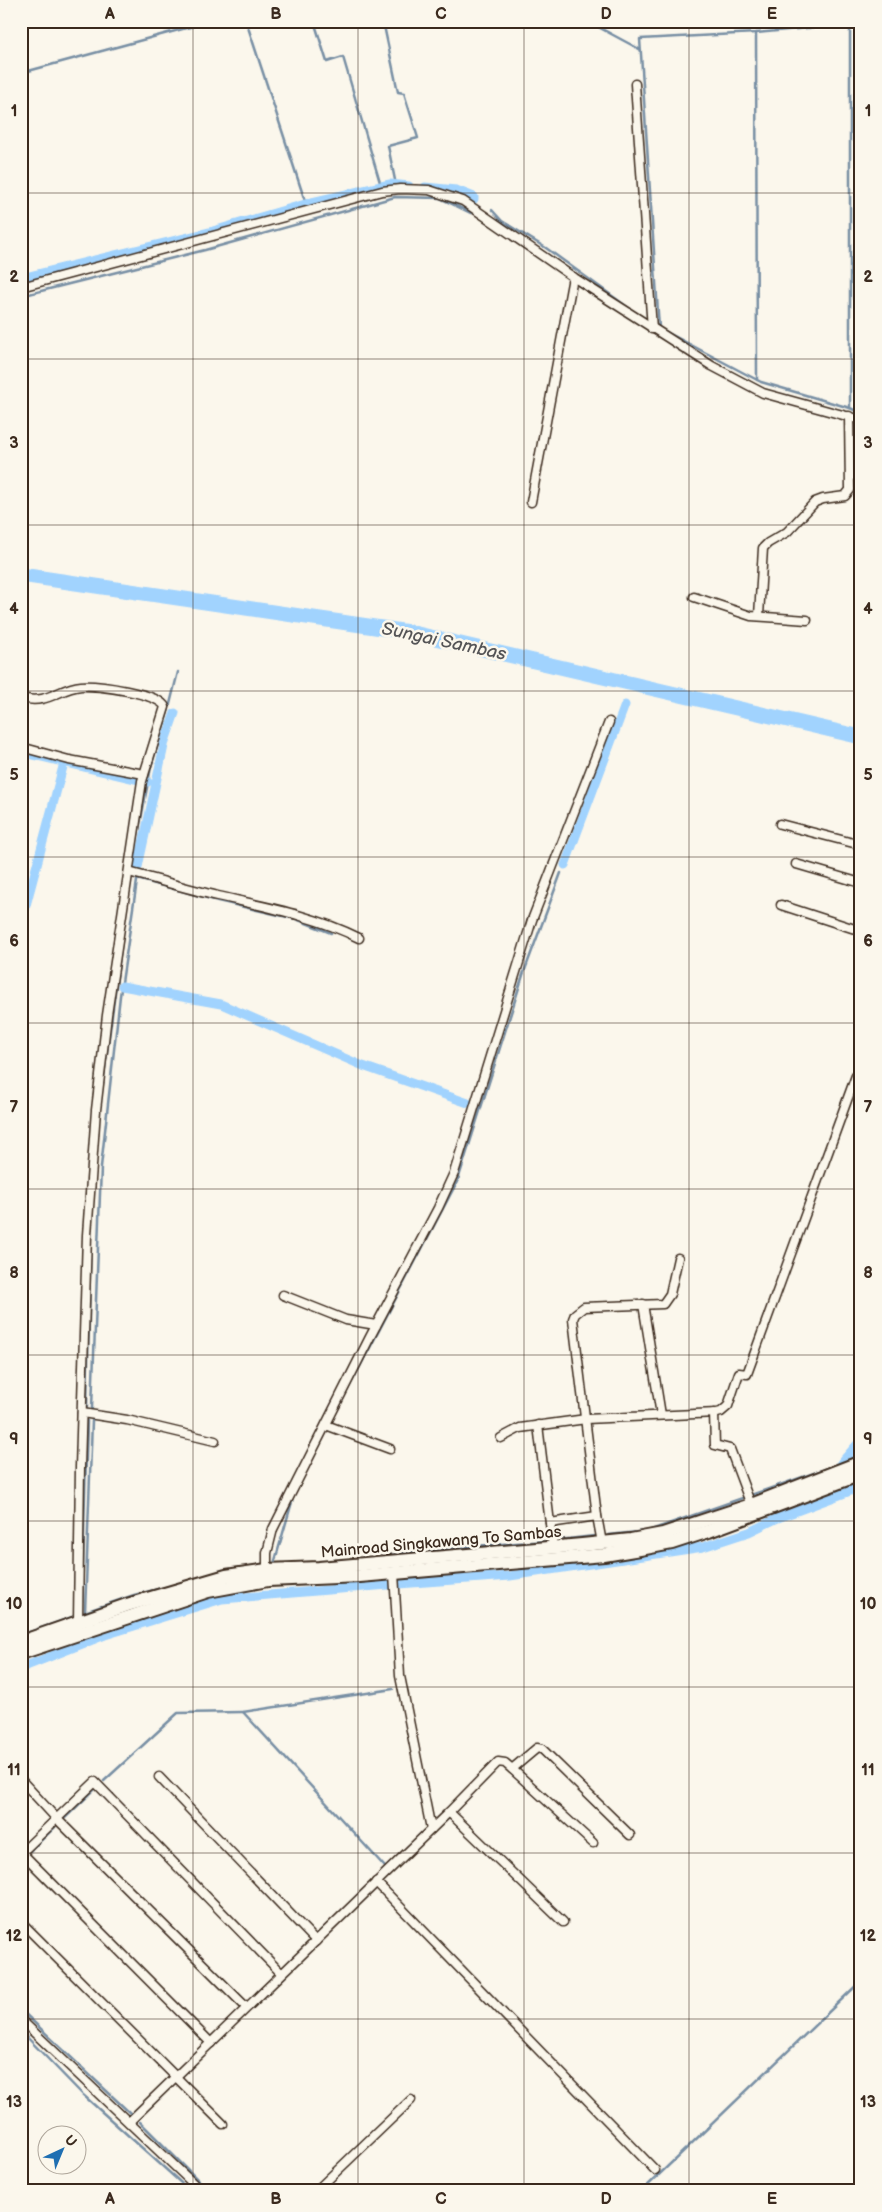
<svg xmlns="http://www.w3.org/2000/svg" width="882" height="2212" font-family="'Balsamiq Sans',sans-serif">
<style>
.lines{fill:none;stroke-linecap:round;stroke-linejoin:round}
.stream{stroke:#788fa4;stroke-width:2.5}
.canal{stroke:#a1d3fe;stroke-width:9}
.river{stroke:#a1d3fe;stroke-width:15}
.minor-casing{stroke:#3b2a1e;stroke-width:11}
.trunk-casing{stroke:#3b2a1e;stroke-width:16}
.minor{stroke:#fbf7ec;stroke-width:8}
.trunk{stroke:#fbf7ec;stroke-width:12}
.grid{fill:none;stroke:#3b2a1e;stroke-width:1;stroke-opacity:0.55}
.labels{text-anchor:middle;stroke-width:5;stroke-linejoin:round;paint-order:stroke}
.street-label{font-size:16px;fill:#3b2a1e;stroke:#fbf7ec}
.water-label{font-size:18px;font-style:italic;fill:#545456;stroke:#fbf7ec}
.neatline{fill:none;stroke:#3b2a1e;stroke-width:2}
.grid-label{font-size:16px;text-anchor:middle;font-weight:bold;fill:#3b2a1e}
</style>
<rect width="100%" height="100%" fill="#fbf7ec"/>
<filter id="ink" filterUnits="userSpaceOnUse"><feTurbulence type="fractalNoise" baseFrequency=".02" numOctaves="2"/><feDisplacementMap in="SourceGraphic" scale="10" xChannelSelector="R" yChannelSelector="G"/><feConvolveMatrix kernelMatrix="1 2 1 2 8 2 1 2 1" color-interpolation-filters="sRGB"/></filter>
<g filter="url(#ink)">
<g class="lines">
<g class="stream">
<polyline points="246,21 306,204"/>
<polyline points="314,21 327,62 343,57 381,186"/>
<polyline points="383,21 398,92 404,93 418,138 388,146 396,185"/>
<polyline points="587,21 641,50"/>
<polyline points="861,23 756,33 640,39 659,328 761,382 850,408 861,413"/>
<polyline points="756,33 757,380"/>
<polyline points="21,73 212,21"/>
<polyline points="492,210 502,221 546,248 640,316"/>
<polyline points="21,296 205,250 395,197 440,198 471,213"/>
<polyline points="850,408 850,21"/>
<polyline points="136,845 151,767 168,712 178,672"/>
<polyline points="137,879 218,901 296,919 331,933"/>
<polyline points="99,1113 127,903"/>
<polyline points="87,1407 91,1229"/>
<polyline points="92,1408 101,1167 120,996 137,881"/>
<polyline points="332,1420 458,1180 523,975 561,873"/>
<polyline points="92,1421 85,1612 134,1595 166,1587"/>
<polyline points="608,1535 648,1531 848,1461"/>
<polyline points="559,1540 594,1536"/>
<polyline points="366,1558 445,1548 546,1541"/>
<polyline points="275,1564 274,1564 294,1495"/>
<polyline points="82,1602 87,1421"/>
<polyline points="21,1635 72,1617"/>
<polyline points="104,1781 178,1713 243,1712"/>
<polyline points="65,1818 94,1790"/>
<polyline points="30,1851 55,1827"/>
<polyline points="385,1867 243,1712 393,1689"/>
<polyline points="21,2010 130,2113"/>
<polyline points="21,2031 82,2094 190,2191"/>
<polyline points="140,2122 209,2191"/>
<polyline points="642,2191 861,1981"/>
</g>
<g class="canal">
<polyline points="425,187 456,190 474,197 474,199"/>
<polyline points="21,278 213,231 312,202 390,184 409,186"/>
<polyline points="21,752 148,782"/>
<polyline points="565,865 625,705"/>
<polyline points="138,867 165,741 175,713"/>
<polyline points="21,924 64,763"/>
<polyline points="122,986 221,1004 363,1066 468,1103"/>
<polyline points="841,1463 861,1440"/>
<polyline points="398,1584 510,1576 703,1547 749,1532 778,1518 861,1487"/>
<polyline points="21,1668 105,1635 222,1599 388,1585"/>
</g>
<polyline class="river" points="21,575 409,632 861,737"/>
<g class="minor-casing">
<g id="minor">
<polyline points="635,84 652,329"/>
<polyline points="21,287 382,191 400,189 429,190 463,201 573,277 712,366 763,393 861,420"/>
<polyline points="531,502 573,277"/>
<polyline points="694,597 751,616 807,620"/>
<polyline points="759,616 763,548 768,543 787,532 815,502 823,499 845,496 850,490 849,416"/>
<path d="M21 698C49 705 58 688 81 686 96 685 160 693 165 707L142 781 107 1015 96 1110 87 1235 80 1467 78 1622"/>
<polyline points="21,747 69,760 144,774"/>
<polyline points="780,824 861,845"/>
<polyline points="796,864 861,883"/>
<path d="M129 872C159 880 188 889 218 896 266 907 315 916 359 938"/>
<polyline points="781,905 861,931"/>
<polyline points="283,1295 346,1320 376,1325"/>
<polyline points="643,1304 661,1415"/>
<polyline points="82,1413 127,1420 215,1441"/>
<polyline points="714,1413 715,1445 730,1449 751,1505"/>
<polyline points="326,1425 390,1449"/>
<polyline points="538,1425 553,1548"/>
<polyline points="501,1438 520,1428 586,1419 717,1413 721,1412 728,1406 739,1373 747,1374 861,1062"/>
<polyline points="550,1523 597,1516"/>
<polyline points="602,1543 597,1516 573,1319 575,1314 584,1307 663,1304 670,1294 678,1258"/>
<polyline points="267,1570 267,1553 273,1529 370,1337 438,1208 454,1173 532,920 609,722"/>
<polyline points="394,1573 400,1676 431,1829"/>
<polyline points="512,1769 593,1843"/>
<polyline points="159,1777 316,1941"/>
<polyline points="21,1780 56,1818 246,2007"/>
<polyline points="449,1812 563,1922"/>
<polyline points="21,1852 211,2043"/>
<polyline points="21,1853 95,1782 281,1973"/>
<polyline points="376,1882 655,2170"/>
<polyline points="21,1922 223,2124"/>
<polyline points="21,2020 201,2191"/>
<polyline points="129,2122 449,1812 498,1762 505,1763 512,1769 537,1748 542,1749 630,1835"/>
<polyline points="316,2191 411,2100"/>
</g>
</g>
<g class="trunk-casing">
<g id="trunk">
<polyline points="21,1642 127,1605 226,1576 267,1570 319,1568 582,1545 631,1540 663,1534 751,1505 861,1462"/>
<polyline points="21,1653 208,1591 268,1580 360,1576 604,1555 640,1549 672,1543 709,1531 861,1474"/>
</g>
</g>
<use href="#minor" class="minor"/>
<use href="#trunk" class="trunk"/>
</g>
</g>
<path class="grid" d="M193 21V2191M358 21V2191M524 21V2191M689 21V2191M21 193H861M21 359H861M21 525H861M21 691H861M21 857H861M21 1023H861M21 1189H861M21 1355H861M21 1521H861M21 1687H861M21 1853H861M21 2019H861"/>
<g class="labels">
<g class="street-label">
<text transform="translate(441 1541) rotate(-5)" y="6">Mainroad Singkawang To Sambas</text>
</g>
<g class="water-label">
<text transform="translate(444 641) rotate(12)" y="6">Sungai Sambas</text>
</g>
</g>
<rect width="882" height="2212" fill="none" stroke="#fbf7ec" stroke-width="55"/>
<g transform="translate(62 2150) rotate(44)"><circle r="24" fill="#fbf7ec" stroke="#aea59a"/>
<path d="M0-4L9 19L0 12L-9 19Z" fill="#1f6fb2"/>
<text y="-8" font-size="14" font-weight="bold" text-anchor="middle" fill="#3b2a1e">U</text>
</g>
<rect x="28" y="28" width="826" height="2156" class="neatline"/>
<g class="grid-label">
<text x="110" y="19">A</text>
<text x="276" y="19">B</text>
<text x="441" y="19">C</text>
<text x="606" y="19">D</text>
<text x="772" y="19">E</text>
<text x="14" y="116">1</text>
<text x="868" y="116">1</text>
<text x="14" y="282">2</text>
<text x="868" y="282">2</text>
<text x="14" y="448">3</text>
<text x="868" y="448">3</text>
<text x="14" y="614">4</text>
<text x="868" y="614">4</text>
<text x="14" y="780">5</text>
<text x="868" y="780">5</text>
<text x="14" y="946">6</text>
<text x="868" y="946">6</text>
<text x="14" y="1112">7</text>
<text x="868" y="1112">7</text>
<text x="14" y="1278">8</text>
<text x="868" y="1278">8</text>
<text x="14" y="1444">9</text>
<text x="868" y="1444">9</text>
<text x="14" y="1609">10</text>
<text x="868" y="1609">10</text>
<text x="14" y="1775">11</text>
<text x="868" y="1775">11</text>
<text x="14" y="1941">12</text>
<text x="868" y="1941">12</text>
<text x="14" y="2107">13</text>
<text x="868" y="2107">13</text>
<text x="110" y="2204">A</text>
<text x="276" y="2204">B</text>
<text x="441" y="2204">C</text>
<text x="606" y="2204">D</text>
<text x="772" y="2204">E</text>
</g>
</svg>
